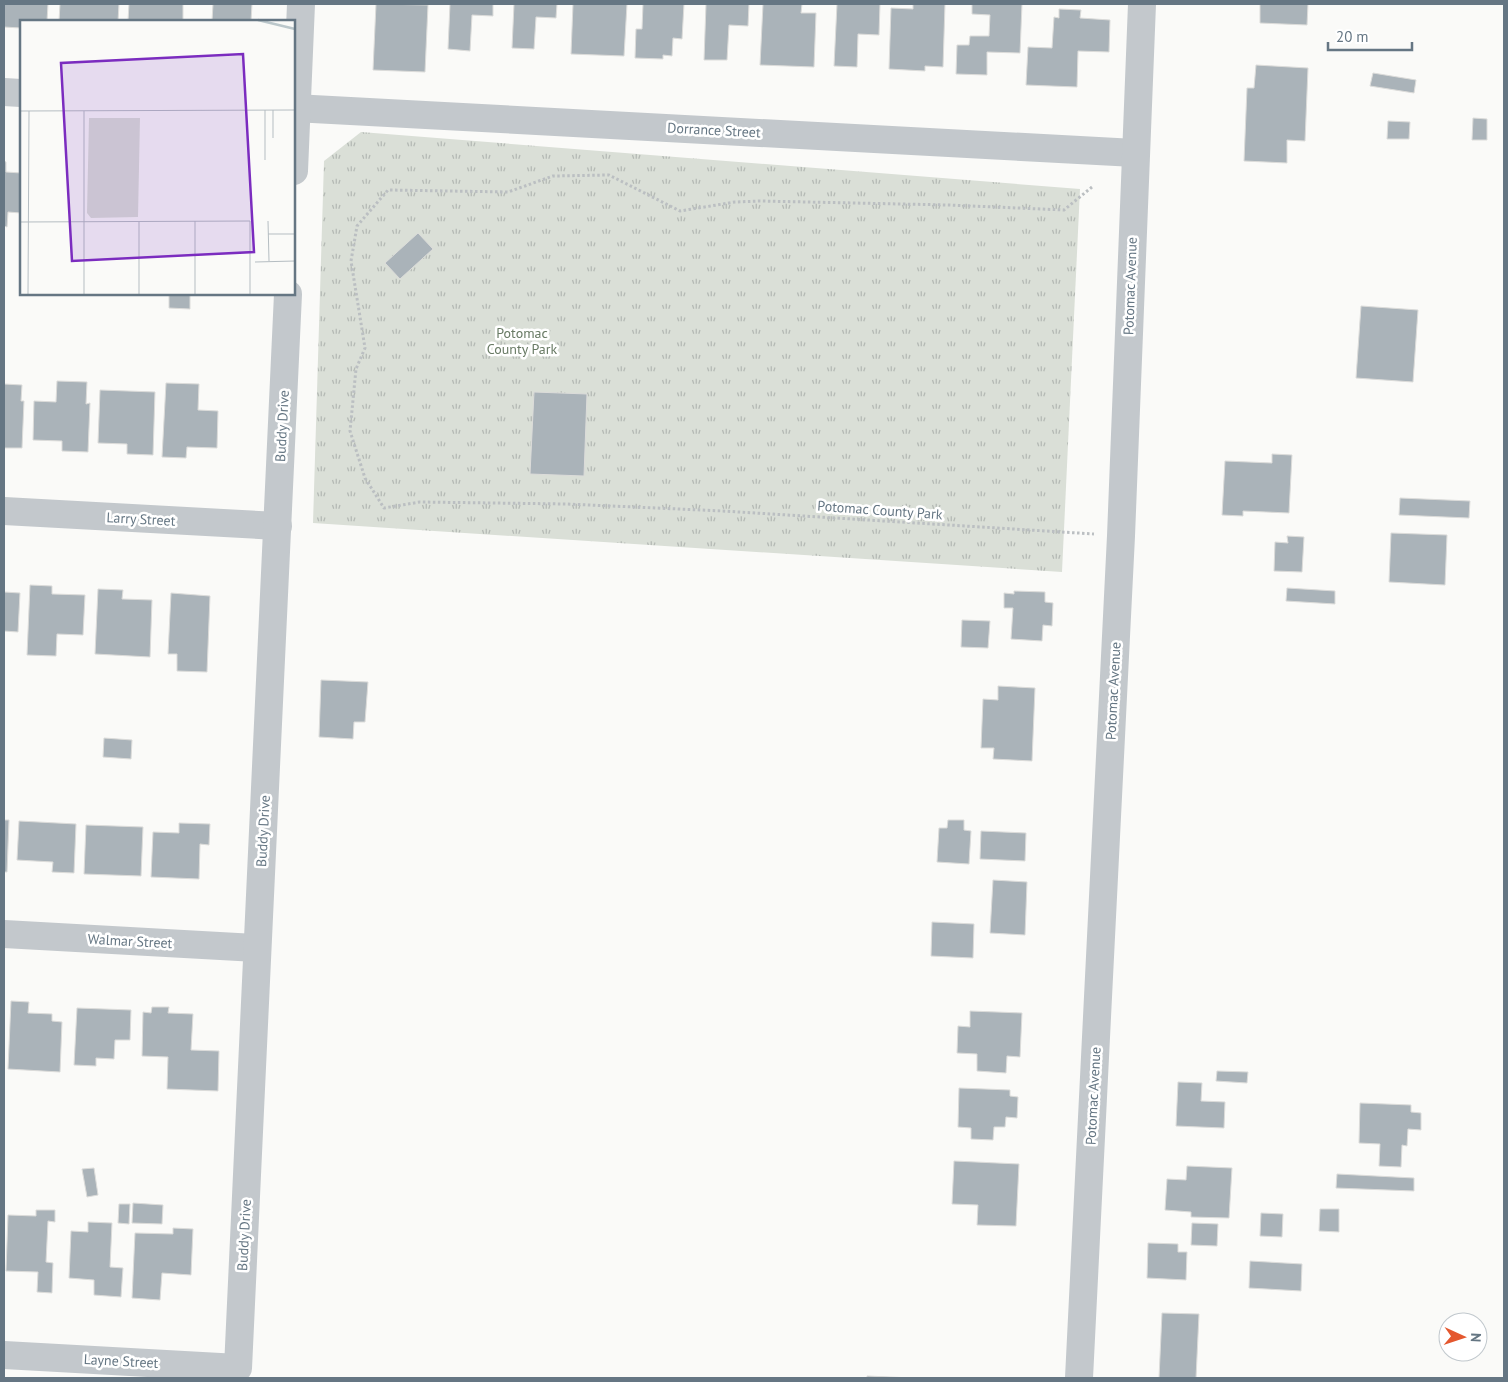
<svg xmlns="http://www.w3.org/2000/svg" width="1508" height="1382" font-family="'PT Sans',sans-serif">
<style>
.park{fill:url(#park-tufts)}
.building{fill:#aab3b9;stroke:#dcdcda}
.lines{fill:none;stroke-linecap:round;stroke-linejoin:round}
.path{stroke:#bbbfc2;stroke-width:3;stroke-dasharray:2.5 2.5;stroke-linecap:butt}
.minor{stroke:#c3c8cc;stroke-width:28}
.labels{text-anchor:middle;stroke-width:5;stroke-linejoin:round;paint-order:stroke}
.street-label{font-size:14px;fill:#657683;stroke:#fff}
.park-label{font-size:14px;fill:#687a64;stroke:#fff}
.inset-river{fill:none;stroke:#bbc7cb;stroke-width:2.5}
.inset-road{fill:none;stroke:#b5bdc2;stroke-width:1}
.view{fill:#7b2cbf;fill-opacity:0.15;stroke:#7b2cbf;stroke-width:2.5}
.inset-edge{fill:none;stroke:#657683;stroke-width:2.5}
</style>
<defs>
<pattern id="park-tufts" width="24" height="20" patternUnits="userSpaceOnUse" patternTransform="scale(1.25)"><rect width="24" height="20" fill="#dadfd7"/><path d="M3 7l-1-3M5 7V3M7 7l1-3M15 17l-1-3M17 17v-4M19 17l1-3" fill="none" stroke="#b4b9b4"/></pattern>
</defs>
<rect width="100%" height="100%" fill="#fafaf8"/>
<polygon class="park" points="361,132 1080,189 1062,572 313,523 324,161"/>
<g class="building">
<polygon points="4,4 48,4 47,21 21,21 21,28 4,27"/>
<polygon points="60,4 119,4 118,21 59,21"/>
<polygon points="129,4 183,4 183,21 128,21"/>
<polygon points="213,4 252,4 251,21 212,21"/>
<polygon points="376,4 428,5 425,72 373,70"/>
<polygon points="450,4 493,4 493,16 472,15 470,51 448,49"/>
<polygon points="514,4 557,4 556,18 536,17 534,49 512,48"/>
<polygon points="573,4 627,4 624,56 571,54"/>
<polygon points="643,4 684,4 682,39 673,38 672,56 663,55 663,59 635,58 636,29 642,29"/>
<polygon points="706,4 749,4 748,26 729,25 727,60 704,60"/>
<polygon points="763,4 802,4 801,13 816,13 814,67 760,65"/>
<polygon points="837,4 880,4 879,35 858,34 857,67 834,66"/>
<polygon points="913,4 945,4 943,67 925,66 925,71 889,69 891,8 913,9"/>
<polygon points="972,4 1022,4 1020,53 987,52 987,75 956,74 957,45 969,45 970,36 989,36 990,15 972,14"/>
<polygon points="1260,4 1308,4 1307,25 1260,23"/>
<polygon points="1059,9 1081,10 1080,18 1110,20 1109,52 1078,51 1077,87 1026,85 1028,47 1052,48 1054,17 1059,18"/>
<polygon points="1256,65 1308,68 1305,141 1287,140 1287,163 1244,161 1247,88 1254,88"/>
<polygon points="1373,73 1416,80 1414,93 1370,86"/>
<polygon points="1473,118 1487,119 1487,140 1472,140"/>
<polygon points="1388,121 1410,122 1409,139 1387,139"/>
<polygon points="4,161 6,162 6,172 21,173 21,213 8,212 7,227 4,226"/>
<polygon points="418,233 433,249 400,279 385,263"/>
<polygon points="169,294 190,295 190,309 169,308"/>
<polygon points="1361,306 1418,310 1413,382 1356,378"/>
<polygon points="57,381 87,382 86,404 90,403 88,452 62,451 62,441 33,440 34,401 56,402"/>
<polygon points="166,383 199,384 198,410 218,411 217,448 187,447 186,458 162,457"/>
<polygon points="4,384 22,385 21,401 24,401 22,448 4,448"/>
<polygon points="100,390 155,392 153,455 127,454 127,444 98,443"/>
<polygon points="534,392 587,394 584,476 530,474"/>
<polygon points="1272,454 1292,455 1289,513 1243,511 1243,516 1222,515 1225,461 1272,463"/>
<polygon points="1400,498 1470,501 1469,518 1399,515"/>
<polygon points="1391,533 1447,535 1445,585 1389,582"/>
<polygon points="1287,536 1304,537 1302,572 1274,571 1275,542 1288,543"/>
<polygon points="30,585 52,586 52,594 85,595 83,635 57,634 56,656 27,655"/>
<polygon points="1287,588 1335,591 1335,604 1286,601"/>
<polygon points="98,589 123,590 122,599 152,600 150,657 95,654"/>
<polygon points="1014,591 1045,592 1045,602 1053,603 1052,626 1043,625 1042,641 1011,639 1013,608 1004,608 1004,593 1014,594"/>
<polygon points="4,592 20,593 18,632 4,631"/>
<polygon points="171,593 210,596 207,672 177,671 177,654 168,654"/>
<polygon points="962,620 990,621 988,648 961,647"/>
<polygon points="321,680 368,682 365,722 354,722 353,739 319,737"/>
<polygon points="998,686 1035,688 1032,761 993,759 994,748 981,748 983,699 998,700"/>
<polygon points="104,738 132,740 131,759 103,757"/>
<polygon points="4,820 9,820 7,872 4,872"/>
<polygon points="948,820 964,820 964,830 971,831 969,864 937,862 939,828 947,828"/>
<polygon points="19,821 76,824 74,873 52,872 53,862 17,860"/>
<polygon points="179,823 210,824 209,845 200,844 199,879 151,877 153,832 179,833"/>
<polygon points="86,825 143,827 141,876 84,874"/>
<polygon points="981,831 1026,833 1025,861 980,859"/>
<polygon points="993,880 1027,882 1025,935 990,933"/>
<polygon points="932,922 974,924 973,958 931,956"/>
<polygon points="11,1001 29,1002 28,1013 52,1014 52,1021 62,1022 60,1072 8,1069"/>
<polygon points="152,1007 169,1007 168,1013 193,1014 191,1050 219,1051 218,1091 167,1089 168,1057 142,1056 143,1012 151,1013"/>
<polygon points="77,1008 131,1010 130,1040 115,1040 114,1059 96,1058 96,1066 74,1065"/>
<polygon points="970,1011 1022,1013 1020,1057 1007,1056 1006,1073 977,1071 977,1054 957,1053 958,1026 970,1027"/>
<polygon points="1217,1071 1248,1072 1247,1083 1216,1081"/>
<polygon points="1178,1082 1202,1083 1201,1101 1225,1102 1224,1128 1176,1126"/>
<polygon points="959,1088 1010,1090 1010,1096 1018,1097 1017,1118 1006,1117 1005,1127 994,1127 993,1140 971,1139 971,1128 958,1127"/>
<polygon points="1360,1103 1411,1105 1411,1112 1421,1113 1421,1130 1408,1129 1407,1146 1402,1145 1401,1167 1379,1166 1380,1144 1359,1143"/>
<polygon points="954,1161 1019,1164 1016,1226 977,1225 978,1205 952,1204"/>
<polygon points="1187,1166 1232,1168 1229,1218 1191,1217 1191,1212 1165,1210 1167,1179 1186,1180"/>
<polygon points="94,1168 98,1195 87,1197 82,1169"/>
<polygon points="1337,1174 1414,1178 1414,1191 1336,1188"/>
<polygon points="133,1203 163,1205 162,1224 132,1223"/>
<polygon points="119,1204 130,1204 129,1224 118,1223"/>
<polygon points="1320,1209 1339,1209 1339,1232 1319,1231"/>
<polygon points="36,1210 55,1210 55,1222 48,1221 46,1262 53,1263 52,1293 37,1292 38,1272 6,1271 8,1215 36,1216"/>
<polygon points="1261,1213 1283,1214 1282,1237 1260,1236"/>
<polygon points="88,1222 112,1223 110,1267 123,1268 121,1297 94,1295 94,1280 69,1278 71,1231 88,1232"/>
<polygon points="1192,1223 1218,1224 1217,1246 1191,1245"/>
<polygon points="173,1228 193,1229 191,1275 162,1273 160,1300 132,1298 135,1233 173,1234"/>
<polygon points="1148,1243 1178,1244 1178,1252 1187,1252 1186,1280 1147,1278"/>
<polygon points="1250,1261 1302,1264 1301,1291 1249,1288"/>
<polygon points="1162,1313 1199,1314 1196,1378 1159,1378"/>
<polygon points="867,1376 912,1378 867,1378"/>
</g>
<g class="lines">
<polyline class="path" points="1092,187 1064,210 948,205 760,201 735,202 680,211 609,175 553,176 508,192 388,190 357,226 351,261 365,348 356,369 350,431 365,478 384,508 420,502 567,504 723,511 1094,534"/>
<g class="minor">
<polyline points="4,92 21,93"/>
<polyline points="294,108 1135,153"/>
<polyline points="294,171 301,4"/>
<polyline points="4,511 278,526"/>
<polyline points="4,934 257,948"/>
<polyline points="4,1355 238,1368 288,294"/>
<polyline points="1079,1378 1121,536 1142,4"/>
</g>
</g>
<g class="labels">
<g class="street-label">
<text transform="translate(714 130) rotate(3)" y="5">Dorrance Street</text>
<text transform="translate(1130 286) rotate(-88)" y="5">Potomac Avenue</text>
<text transform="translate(282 426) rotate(-87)" y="5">Buddy Drive</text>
<text transform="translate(880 510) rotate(4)" y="5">Potomac County Park</text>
<text transform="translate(141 519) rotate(3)" y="5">Larry Street</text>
<text transform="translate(1113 691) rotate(-87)" y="5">Potomac Avenue</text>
<text transform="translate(263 831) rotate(-87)" y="5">Buddy Drive</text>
<text transform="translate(130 941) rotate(3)" y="5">Walmar Street</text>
<text transform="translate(1093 1096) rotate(-87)" y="5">Potomac Avenue</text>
<text transform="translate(244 1235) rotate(-87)" y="5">Buddy Drive</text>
<text transform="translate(121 1361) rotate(3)" y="5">Layne Street</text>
</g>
<g class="park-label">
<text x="522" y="338">Potomac<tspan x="522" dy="16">County Park</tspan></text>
</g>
</g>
<g transform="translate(20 20)">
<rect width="275" height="275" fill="#fafaf8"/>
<path d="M69 98H120L118 197 71 198 67 193Z" fill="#dadfd7"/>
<path class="inset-river" d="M238 0 275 9"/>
<path class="inset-road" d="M253 90V118M0 91 275 90M245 140V90M119 201V275M248 201 249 241M0 202 230 201V275M248 214H275M235 242 275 241M8 275 9 91M64 275V91M175 275V201"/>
<path class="view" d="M223 34 234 232 52 241 41 43Z"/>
<rect width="275" height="275" class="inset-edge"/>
</g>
<rect width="1508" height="1382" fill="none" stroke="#657683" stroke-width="10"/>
<g transform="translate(1463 1337) rotate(93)"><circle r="24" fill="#ffffff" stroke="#c1c8cd"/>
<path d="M0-4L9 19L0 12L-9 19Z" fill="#e4572e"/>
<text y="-8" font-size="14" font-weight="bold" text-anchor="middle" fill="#657683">N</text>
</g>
<path d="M1328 42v8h84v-8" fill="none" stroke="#657683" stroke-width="2.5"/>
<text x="1336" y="42" font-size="15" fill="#657683" stroke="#ffffff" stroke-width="4" paint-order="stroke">20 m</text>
</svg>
